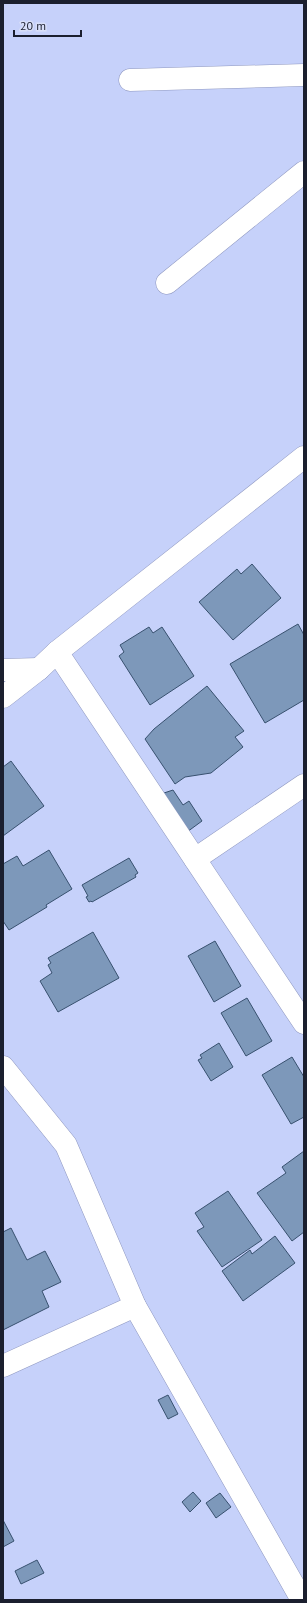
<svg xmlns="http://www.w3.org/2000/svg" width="307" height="1603" font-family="'PT Sans',sans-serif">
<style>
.building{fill:#7d98ba;stroke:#38516f}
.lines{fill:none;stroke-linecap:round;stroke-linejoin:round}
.street-casing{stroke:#8f98c0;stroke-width:23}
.street{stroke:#fff;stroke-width:22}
</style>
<rect width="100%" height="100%" fill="#c6d1fa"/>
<g class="building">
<polygon points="252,564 281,598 233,640 199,602 237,569 241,574"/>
<polygon points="298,624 304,635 304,700 265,723 230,664"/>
<polygon points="149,627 153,633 162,627 194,676 150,705 119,656 124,652 120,645"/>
<polygon points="207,686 244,731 235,737 243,747 211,773 185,777 175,784 145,739 154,729"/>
<polygon points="11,761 44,806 3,836 3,767"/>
<polygon points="173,790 183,805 189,801 202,821 187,832 161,794"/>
<polygon points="49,850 72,889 46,905 47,907 9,930 3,921 3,864 17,856 23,866"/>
<polygon points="129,858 138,873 135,875 136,877 92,902 91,901 89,902 86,897 88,896 82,885"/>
<polygon points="93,932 119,978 58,1012 40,981 52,973 48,965 51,963 48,958"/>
<polygon points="215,941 241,986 214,1002 188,956"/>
<polygon points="247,998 272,1041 246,1056 221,1013"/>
<polygon points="219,1043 233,1067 211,1081 198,1060 202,1058 200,1055"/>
<polygon points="292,1057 304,1077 304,1117 291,1124 262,1075"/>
<polygon points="304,1151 304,1232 292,1241 257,1193 286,1173 282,1167"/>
<polygon points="228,1191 262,1240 222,1267 197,1231 204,1227 195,1213"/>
<polygon points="11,1228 27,1260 45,1251 61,1282 42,1291 49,1307 3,1330 3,1232"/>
<polygon points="275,1236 295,1263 243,1301 222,1271 250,1250 252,1254"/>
<polygon points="168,1395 178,1414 168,1419 158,1400"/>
<polygon points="193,1492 201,1501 190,1512 182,1502"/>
<polygon points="220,1493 231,1507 216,1518 206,1503"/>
<polygon points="3,1520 14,1541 3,1547"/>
<polygon points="37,1560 44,1573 21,1584 15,1571"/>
</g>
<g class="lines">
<g class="street-casing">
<g id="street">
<polyline points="130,80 304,75"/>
<polyline points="167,283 304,172"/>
<polyline points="57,652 304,1023"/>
<polyline points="3,670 39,669"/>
<polyline points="3,697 39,669 57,652 304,457"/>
<polyline points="195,859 304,785"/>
<polyline points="3,1067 66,1145 135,1306 302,1600"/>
<polyline points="3,1366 135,1306"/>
</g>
</g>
<use href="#street" class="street"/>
</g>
<rect width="307" height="1603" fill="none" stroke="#1b1f2e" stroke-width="8"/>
<path d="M14 30v6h67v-6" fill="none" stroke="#1b1f2e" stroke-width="2"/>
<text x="20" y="30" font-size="12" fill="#1b1f2e" stroke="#d8dff8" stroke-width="3" paint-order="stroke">20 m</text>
</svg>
